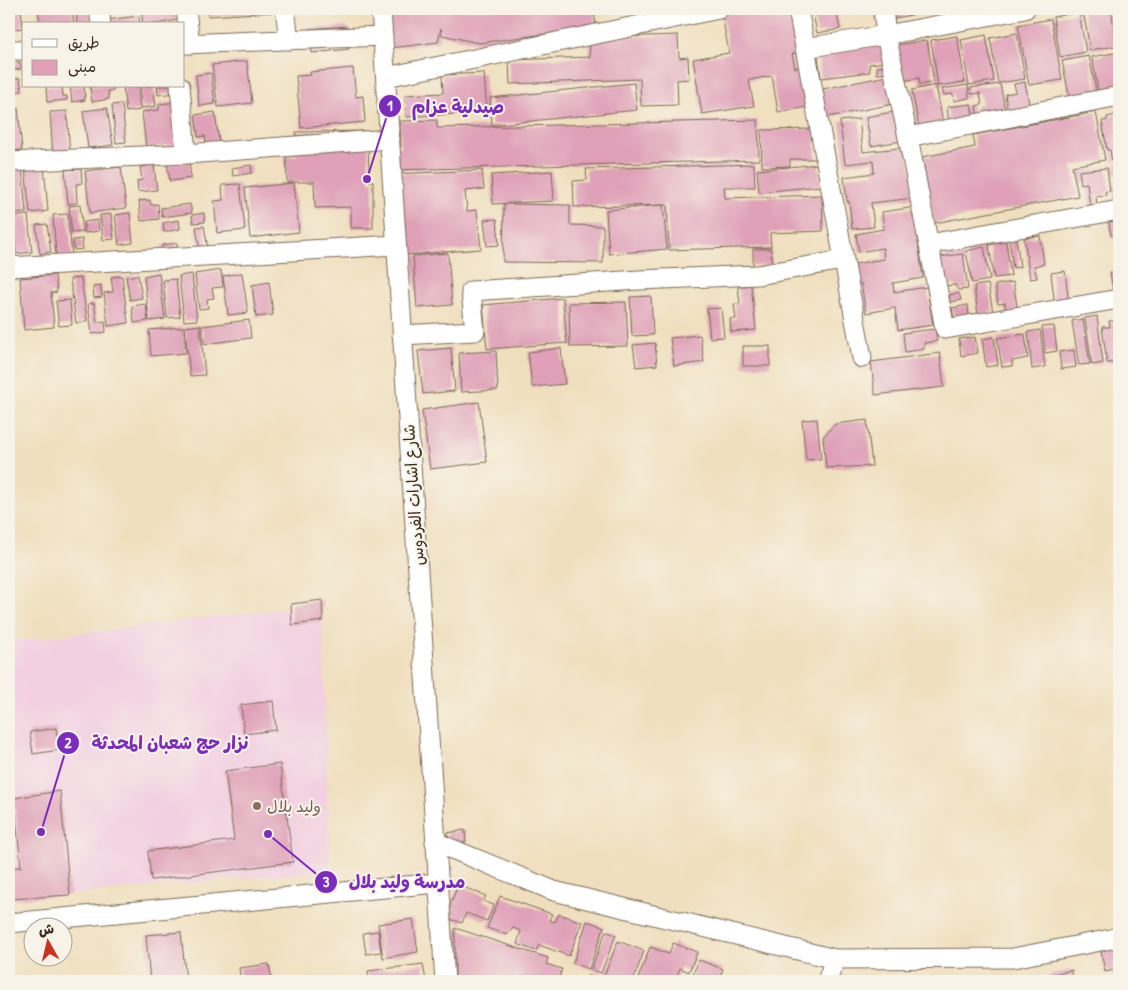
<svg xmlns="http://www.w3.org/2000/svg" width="1128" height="990" font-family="'Patrick Hand','Playpen Sans Arabic',sans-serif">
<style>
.built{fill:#f2cfe1}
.building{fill:#dfa0b8}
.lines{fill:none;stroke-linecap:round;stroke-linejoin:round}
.minor-casing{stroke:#7a6956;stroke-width:21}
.minor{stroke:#fff;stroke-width:19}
.education-dot{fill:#8d6e63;stroke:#f7f3e8;stroke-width:2}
.labels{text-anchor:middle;stroke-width:4;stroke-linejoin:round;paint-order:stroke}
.street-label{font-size:16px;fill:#3b2a1e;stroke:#f7f3e8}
.education-label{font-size:16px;fill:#785e54;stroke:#f7f3e8;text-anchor:start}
.leader{fill:none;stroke:#7b2cbf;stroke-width:2}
.callout-dot{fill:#7b2cbf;stroke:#f7f3e8;stroke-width:2}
.mark-label{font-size:15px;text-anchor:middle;font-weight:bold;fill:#fff}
.callout-label{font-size:18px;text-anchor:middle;font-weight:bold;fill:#7b2cbf;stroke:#f7f3e8;stroke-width:4;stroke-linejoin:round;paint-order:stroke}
</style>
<rect width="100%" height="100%" fill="#f7f3e8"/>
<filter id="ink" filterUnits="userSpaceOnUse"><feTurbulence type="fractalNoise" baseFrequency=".02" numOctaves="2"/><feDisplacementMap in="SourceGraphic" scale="10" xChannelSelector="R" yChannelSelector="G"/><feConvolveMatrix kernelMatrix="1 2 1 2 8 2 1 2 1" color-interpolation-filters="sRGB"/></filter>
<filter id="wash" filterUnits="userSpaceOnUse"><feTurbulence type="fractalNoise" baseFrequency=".0096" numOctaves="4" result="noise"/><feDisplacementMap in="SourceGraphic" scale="20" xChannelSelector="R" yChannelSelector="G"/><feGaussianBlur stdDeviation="1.12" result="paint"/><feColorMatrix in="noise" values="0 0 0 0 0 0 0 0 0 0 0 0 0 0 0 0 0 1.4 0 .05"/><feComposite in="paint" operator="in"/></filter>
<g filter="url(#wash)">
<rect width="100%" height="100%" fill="#f0dfbe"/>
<polygon class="built" points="322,604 330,870 9,900 9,642"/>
<g id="blocks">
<g class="building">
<polygon points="9,9 21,9 23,28 9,30"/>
<polygon points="38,9 72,9 74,24 40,24"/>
<polygon points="76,9 90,9 92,24 77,24"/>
<polygon points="141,9 176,9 178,20 156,24 143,24"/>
<polygon points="208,9 308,9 308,10 208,16"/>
<polygon points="387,9 594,9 596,27 479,43 442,35 441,28 438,42 392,48"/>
<polygon points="620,9 659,9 659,10 634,14 621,12"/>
<polygon points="721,9 794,9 803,52 792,54 795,68 801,67 808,107 778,112 772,76 749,80 754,106 702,114 693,59 729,53"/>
<polygon points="812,9 836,9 840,29 817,33"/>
<polygon points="874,9 926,9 926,12 876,22"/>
<polygon points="1091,9 1111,9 1117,46 1090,50 1083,10"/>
<polygon points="1079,12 1086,52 1060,57 1053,17"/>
<polygon points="139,16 140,24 106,24 106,20"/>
<polygon points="1051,19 1062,80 1029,85 1018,25"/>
<polygon points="347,26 349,49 312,53 309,29"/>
<polygon points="1017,33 1025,79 998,83 990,38"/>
<polygon points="678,35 679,58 688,57 689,79 677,80 678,105 641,106 640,79 510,84 509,60 590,57 589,38"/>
<polygon points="986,35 994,81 969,85 961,40"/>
<polygon points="957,36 965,82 938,86 931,40"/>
<polygon points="892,39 895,61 869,64 870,72 821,78 817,49"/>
<polygon points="927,40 934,82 920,85 919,78 903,81 897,45"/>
<polygon points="1119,52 1119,91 1099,95 1092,57"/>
<polygon points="1089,56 1097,95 1070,100 1062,61"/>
<polygon points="247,61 252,103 218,107 212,65"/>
<polygon points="20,62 21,69 9,71 9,63"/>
<polygon points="891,66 892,73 877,74 877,67"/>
<polygon points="353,68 356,97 363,96 365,122 301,128 296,76 311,75 310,72"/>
<polygon points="211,73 215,104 199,106 196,75"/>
<polygon points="484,73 487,112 406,117 405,95 443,93 442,75"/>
<polygon points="892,75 898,103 818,119 813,91"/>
<polygon points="20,78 22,91 9,93 9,79"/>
<polygon points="1025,82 1030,109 1008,113 1005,94 1016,92 1014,84"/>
<polygon points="634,83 637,110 492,125 490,98"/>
<polygon points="1000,84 1006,114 978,119 976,106 982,105 980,93 971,94 970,88"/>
<polygon points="936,85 943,123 919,128 912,90"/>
<polygon points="968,85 969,98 954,101 953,94 944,95 942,89"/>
<polygon points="46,86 62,86 63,96 67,96 67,100 47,102"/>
<polygon points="70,86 84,86 85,100 72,102"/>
<polygon points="90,86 113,86 113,91 108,91 109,99 92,102"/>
<polygon points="123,86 138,86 140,110 126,112"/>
<polygon points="140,86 153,86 156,106 142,108"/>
<polygon points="157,86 175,86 176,93 158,95"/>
<polygon points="177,102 182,144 146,148 142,112 159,110 159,104"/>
<polygon points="122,104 126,142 116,143 112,105"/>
<polygon points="971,104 974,119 949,123 947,107"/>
<polygon points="18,108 22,150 9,151 9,109"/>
<polygon points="107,108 113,145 88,148 83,111"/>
<polygon points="67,111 70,156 53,158 50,112"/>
<polygon points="898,111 902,141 871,146 866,117"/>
<polygon points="215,112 220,150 207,151 205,136 198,137 195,115"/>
<polygon points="1096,112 1105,160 1072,166 1078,196 934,223 922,157 975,147 973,135"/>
<polygon points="1116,115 1118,129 1119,129 1119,134 1115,134 1116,139 1119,138 1119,161 1112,162 1110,150 1107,150 1102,121 1107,120 1107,117"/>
<polygon points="859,119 863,152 908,147 914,198 871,203 874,227 852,229 849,201 847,202 844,177 874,173 873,161 845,164 840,121"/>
<polygon points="437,120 437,128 758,120 759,160 394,170 393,147 401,147 400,121"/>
<polygon points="815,129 816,159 790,159 790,166 762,167 761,130"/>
<polygon points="368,131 369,181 373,181 373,228 351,228 351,207 315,208 314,182 287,182 286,156 297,156 296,132"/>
<polygon points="189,162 191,178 170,181 167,165"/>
<polygon points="754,164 755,187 724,187 725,198 822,195 823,231 770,233 771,247 669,250 667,205 574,207 573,181 587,180 586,169"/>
<polygon points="819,164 821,186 759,192 757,170"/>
<polygon points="1119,164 1119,175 1115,176 1112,165"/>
<polygon points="154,165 157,190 138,192 137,181 142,180 140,167"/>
<polygon points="251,165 252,173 233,176 232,168"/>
<polygon points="44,166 48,211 30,213 25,168"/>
<polygon points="121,167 126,208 90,213 85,171"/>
<polygon points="22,168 26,213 9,214 9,169"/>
<polygon points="1107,168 1110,191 1105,192 1106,195 1096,196 1097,207 1090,207 1087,183 1081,184 1079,171"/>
<polygon points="81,169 82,183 76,184 77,203 68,204 65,170"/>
<polygon points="482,170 484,189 465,191 467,211 477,210 481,249 394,256 392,174"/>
<polygon points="552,171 554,201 493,204 491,175"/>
<polygon points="294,183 299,232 250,238 245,188"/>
<polygon points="240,184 245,230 217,233 214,201 223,200 222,185"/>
<polygon points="1119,187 1119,207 1115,207 1113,188"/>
<polygon points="150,200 151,205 158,204 159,219 141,221 139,201"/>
<polygon points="190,204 192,213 162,217 161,208"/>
<polygon points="504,204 570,205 570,225 603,226 603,263 503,262"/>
<polygon points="80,205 83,232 72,233 69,206"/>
<polygon points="663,205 667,249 609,254 606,210"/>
<polygon points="916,207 915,220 923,278 893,283 894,292 927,287 933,325 898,330 895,308 866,313 861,283 857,284 854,264 884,259 883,248 859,252 856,234 884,229 882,212"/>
<polygon points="130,213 133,243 119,245 115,215"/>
<polygon points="204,213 205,222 193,223 192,215"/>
<polygon points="68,214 72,255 56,256 53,215"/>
<polygon points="111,214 114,239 103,240 100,215"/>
<polygon points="28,215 32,252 16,254 14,233 9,233 9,217"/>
<polygon points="1119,215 1119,240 1117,240 1116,235 1111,236 1108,217"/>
<polygon points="497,219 499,245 487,246 484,220"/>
<polygon points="98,220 99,231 85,233 84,222"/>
<polygon points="179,220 180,229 164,232 163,223"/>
<polygon points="47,224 51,252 40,254 36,225"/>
<polygon points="204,226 208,249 200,250 196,227"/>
<polygon points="1040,236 1044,264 1034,266 1037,278 1030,279 1024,238"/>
<polygon points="1016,237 1020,267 1013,268 1009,238"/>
<polygon points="82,239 83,249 74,250 73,240"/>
<polygon points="1006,242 1011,276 994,278 989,245"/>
<polygon points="177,243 179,255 164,257 162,245"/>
<polygon points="984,247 990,280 972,283 966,251"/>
<polygon points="753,249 771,249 772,265 753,266"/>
<polygon points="448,253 452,305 417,308 413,256"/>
<polygon points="963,254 968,289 958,290 955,285 943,286 939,257"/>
<polygon points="221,270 223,287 212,288 214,298 207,299 208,308 199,309 195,274"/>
<polygon points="1065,271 1069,305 1055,307 1051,273"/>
<polygon points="1119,271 1119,290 1113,291 1110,272"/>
<polygon points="159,273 165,319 149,321 144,276"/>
<polygon points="242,273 248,313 228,315 223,276"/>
<polygon points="192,274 197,320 184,321 179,276"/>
<polygon points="55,275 57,292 51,293 54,327 24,330 20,278"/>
<polygon points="138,275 142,298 130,300 126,277"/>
<polygon points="122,276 128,323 108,326 104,293 113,292 111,277"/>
<polygon points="81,278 87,321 76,323 70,279"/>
<polygon points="176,279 180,317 167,318 163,280"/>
<polygon points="269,282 273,315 256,317 252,285"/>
<polygon points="1013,282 1018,312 1006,314 1005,303 998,304 995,285"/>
<polygon points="988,284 993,312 978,315 974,286"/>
<polygon points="101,285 102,297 94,298 93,287"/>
<polygon points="751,285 756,330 731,332 730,319 736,319 734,304 740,304 738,287"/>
<polygon points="959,293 961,300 950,302 949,295"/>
<polygon points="651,296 653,335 632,336 630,297"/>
<polygon points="563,298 567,343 487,349 483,305"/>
<polygon points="70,300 72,325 59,326 56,301"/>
<polygon points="626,302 628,346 570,347 569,303"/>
<polygon points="94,303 97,322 105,321 106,332 92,334 88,304"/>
<polygon points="146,304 148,321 134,323 132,306"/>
<polygon points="968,305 969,317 954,319 952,308"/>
<polygon points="721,308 724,337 710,338 707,309"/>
<polygon points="1116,312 1119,312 1119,362 1107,363 1102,327 1110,327 1109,321 1117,320"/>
<polygon points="1097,316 1103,363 1092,365 1085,318"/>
<polygon points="1083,319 1090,364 1079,365 1072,321"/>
<polygon points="249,320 251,338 204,344 202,326"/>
<polygon points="200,325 205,375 190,376 185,327"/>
<polygon points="1054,326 1057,351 1045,353 1042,327"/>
<polygon points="184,327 186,353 151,356 149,330"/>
<polygon points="935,329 937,341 924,343 924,349 905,352 903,333"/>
<polygon points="1040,330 1045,367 1032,369 1028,332"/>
<polygon points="1025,334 1028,358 1012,361 1012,366 1002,367 997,338"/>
<polygon points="700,335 704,362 674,366 670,338"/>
<polygon points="975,337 978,353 961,356 959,339"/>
<polygon points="994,337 998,365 986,367 982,339"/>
<polygon points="655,343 657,365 636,367 633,345"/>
<rect x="743" y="346" width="27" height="20"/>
<polygon points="451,348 455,391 423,394 418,351"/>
<polygon points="561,348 565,384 532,387 528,352"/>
<polygon points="1074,350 1076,367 1061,369 1059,352"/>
<polygon points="496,351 498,390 461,392 459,353"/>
<polygon points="940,353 944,387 875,395 871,362"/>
<polygon points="479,402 487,462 430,469 422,410"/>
<polygon points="817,419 821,459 806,460 802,420"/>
<polygon points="867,420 872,466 826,468 823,437 835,424"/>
<polygon points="322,600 323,621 292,625 291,604"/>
<polygon points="273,701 276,730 244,734 241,705"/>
<polygon points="56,728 59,750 33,754 30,732"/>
<polygon points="280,764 293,862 151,880 148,851 234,840 225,771"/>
<polygon points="60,791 70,895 9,899 9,868 21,867 14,798"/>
<polygon points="465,830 466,842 449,844 447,833"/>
<polygon points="458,885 486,896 483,901 494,905 487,921 466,913 462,923 450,919 450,905"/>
<polygon points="500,896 552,914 549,920 555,922 559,914 582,922 569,956 539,945 536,951 517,944 521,931 513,928 507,935 487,928"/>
<polygon points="413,919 418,952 383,958 378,924"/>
<polygon points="587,921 604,927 589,969 573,963"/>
<polygon points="455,928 548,958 546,964 562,969 558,981 455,981"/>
<polygon points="378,931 381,952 366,954 363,933"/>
<polygon points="606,931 616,935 601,973 591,969"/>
<polygon points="181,932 186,981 150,981 146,935"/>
<polygon points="618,941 644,951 633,981 602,981"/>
<polygon points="673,943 697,952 689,972 680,968 675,981 637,981 650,947 669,954"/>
<polygon points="1117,943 1119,953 1119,969 1105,972 1100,946"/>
<polygon points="699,960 723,969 718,981 690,981"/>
<polygon points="269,964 272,981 241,981 239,968"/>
<polygon points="423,964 426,981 369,981 368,971"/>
<polygon points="1072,970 1069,981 1048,981 1050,975"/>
<polygon points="588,975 597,979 596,981 586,981"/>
</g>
</g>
</g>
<g filter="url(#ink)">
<use href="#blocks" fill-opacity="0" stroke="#7a6956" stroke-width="1"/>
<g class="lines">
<g class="minor-casing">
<g id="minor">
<polyline points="99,9 101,24"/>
<polyline points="186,9 190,44"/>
<polyline points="285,9 289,40"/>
<polyline points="381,9 445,981"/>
<polyline points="798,9 862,358"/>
<polyline points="883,9 886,35 908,137 945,329 1119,299"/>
<polyline points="184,44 383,36"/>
<polyline points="805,48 886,35 1025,9"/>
<polyline points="9,50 24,50"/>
<polyline points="386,77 719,9"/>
<polyline points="180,86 186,154"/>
<polyline points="908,137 1119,96"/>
<polyline points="9,162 186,154 390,139"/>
<polyline points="929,244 1119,210"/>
<polyline points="9,267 396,245"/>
<polyline points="402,335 475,331 471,291 639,280 758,275 843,260"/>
<polyline points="435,842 554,891 835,959 1013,958 1111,939 1119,936"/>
<polyline points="9,923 438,883"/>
<polyline points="827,981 835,959"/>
</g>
</g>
<use href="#minor" class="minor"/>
</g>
</g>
<circle class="education-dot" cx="257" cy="806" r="5"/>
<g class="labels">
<g class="street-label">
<text transform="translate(413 495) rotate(-94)" y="6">شارع اشارات الفردوس</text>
</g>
<g class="education-label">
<text x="267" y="812">وليد بلال</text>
</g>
</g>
<path class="leader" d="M367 179L390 106M41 832L68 743M268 834L326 882"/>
<g class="callout-dot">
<circle cx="367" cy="179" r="5"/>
<circle cx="41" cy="832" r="5"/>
<circle cx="268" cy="834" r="5"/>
<circle cx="390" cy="106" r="12"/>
<circle cx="68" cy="743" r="12"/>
<circle cx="326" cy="882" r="12"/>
</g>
<g class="mark-label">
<text x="390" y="111">1</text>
<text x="68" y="748">2</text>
<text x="326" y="887">3</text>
</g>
<g class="callout-label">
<text x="458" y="113">صيدلية عزام</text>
<text x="170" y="749">نزار حج شعبان المحدثة</text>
<text x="407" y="888">مدرسة وليد بلال</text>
</g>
<rect width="1128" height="990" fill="none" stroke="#f7f3e8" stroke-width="30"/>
<rect x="22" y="22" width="162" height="65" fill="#f7f3e8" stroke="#aca397"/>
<rect x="32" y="39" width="25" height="8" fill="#ffffff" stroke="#aca397"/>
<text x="68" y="48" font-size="15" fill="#3b2a1e">طريق</text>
<rect x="32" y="60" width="25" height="15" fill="#dfa0b8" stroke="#aca397"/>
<text x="68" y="72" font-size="15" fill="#3b2a1e">مبنى</text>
<g transform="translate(48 942) rotate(352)"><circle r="24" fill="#f7f3e8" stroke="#aca397"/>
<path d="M0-4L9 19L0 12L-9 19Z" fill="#c8321e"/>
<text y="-8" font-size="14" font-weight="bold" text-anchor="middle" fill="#3b2a1e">ش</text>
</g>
</svg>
